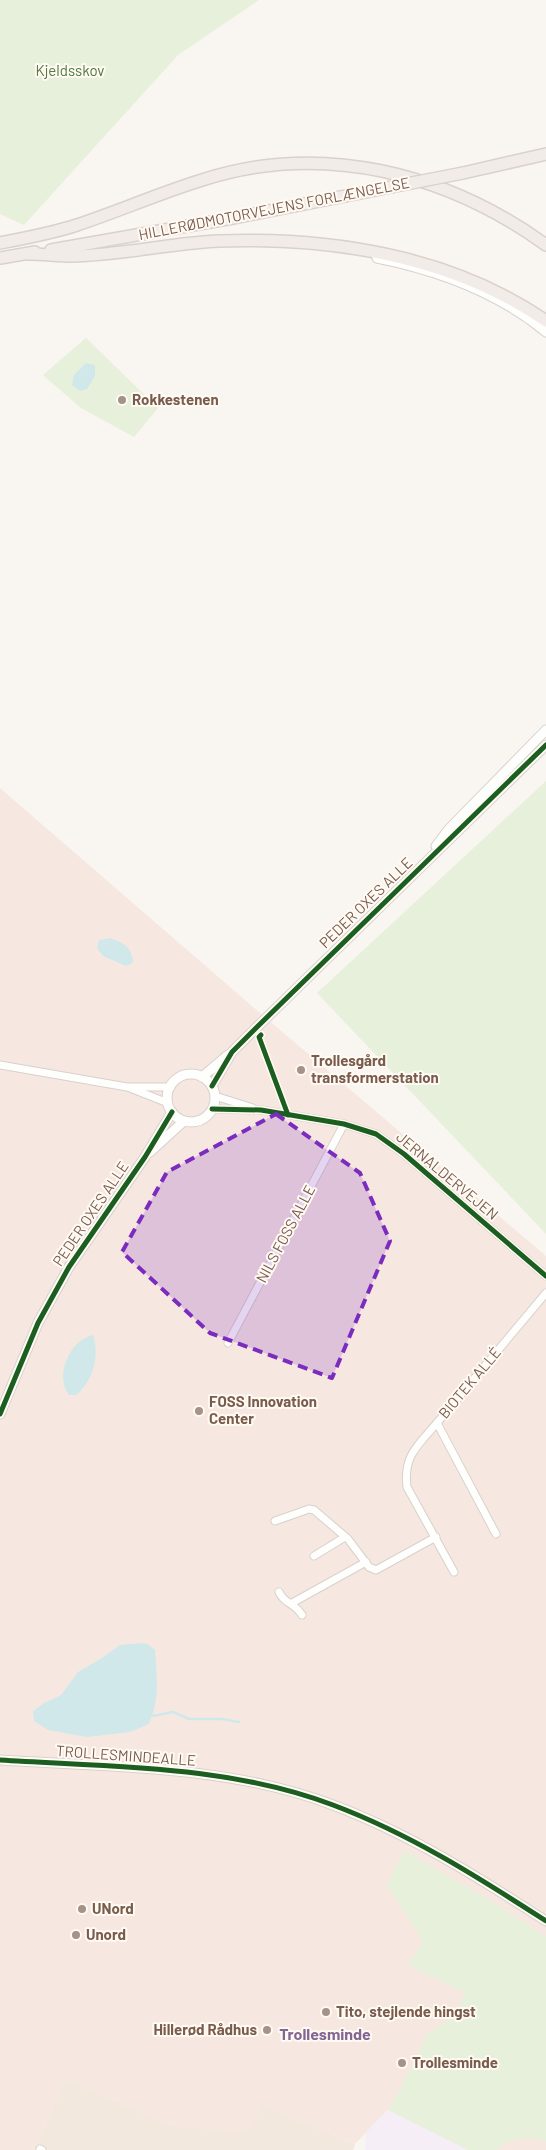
<svg xmlns="http://www.w3.org/2000/svg" width="546" height="2150" font-family="Barlow,sans-serif">
<style>
.residential{fill:#f2e8de}
.commercial{fill:#f6e8e1}
.education{fill:#f6eef6}
.green{fill:#e7f0db}
.water{fill:#d0e8ea}
.lines{fill:none;stroke-linecap:round;stroke-linejoin:round}
.stream{stroke:#d0e8ea;stroke-width:2.5}
.minor-casing{stroke:#d7d1cb;stroke-width:9}
.tertiary-casing{stroke:#d7d1cb;stroke-width:11}
.trunk-casing{stroke:#dad1cc;stroke-width:14}
.minor{stroke:#fefefd;stroke-width:7}
.tertiary{stroke:#fefefd;stroke-width:9}
.trunk{stroke:#f2ece8;stroke-width:11}
.trunk-bridge-casing{stroke:#dad1cc;stroke-width:14;stroke-linecap:butt}
.trunk-bridge{stroke:#f2ece8;stroke-width:11}
.cycleway-casing{stroke:#fffaf3;stroke-width:8}
.cycleway{stroke:#1b5e20;stroke-width:5}
.marked{fill:#7b2cbf;fill-opacity:0.2;stroke:#7b2cbf;stroke-width:4;stroke-dasharray:10 6;stroke-linejoin:round}
.poi-dot{fill:#a69286;stroke:#fffaf3;stroke-width:2}
.labels{text-anchor:middle;stroke-width:4;stroke-linejoin:round;paint-order:stroke}
.park-label{font-size:15px;fill:#537a41;stroke:#fffaf3}
.street-label{font-size:15px;fill:#7a5c4d;stroke:#fffaf3}
.poi-label{font-size:15px;font-weight:bold;fill:#7a5c4d;stroke:#fffaf3;text-anchor:start}
.neighbourhood-label{font-size:16px;font-weight:bold;fill:#846695;stroke:#fffaf3}
</style>
<rect width="100%" height="100%" fill="#f9f5f0"/>
<polygon class="residential" points="65,2079 174,2126 263,2105 355,2144 353,2150 34,2150"/>
<polygon class="commercial" points="0,788 253,1007 546,1256 546,2150 468,2150 388,2110 355,2144 263,2105 247,2133 174,2126 65,2079 34,2150 0,2150"/>
<polygon class="education" points="388,2110 468,2150 365,2150 366,2132"/>
<g class="green">
<polygon points="0,0 259,0 178,55 24,225 0,214"/>
<polygon points="86,338 158,408 134,437 81,408 43,375"/>
<polygon points="546,781 546,1234 317,993"/>
<path d="M404 1851 495 1903 546 1937V2142C531 2134 508 2139 496 2150H468L388 2110 398 2094 427 2034 455 2016 465 1993 408 1965 423 1941 387 1885Z"/>
</g>
<g class="water">
<polygon points="86,363 95,365 95,376 87,389 80,391 72,385 74,375"/>
<path d="M110 938C124 943 132 947 133 963L126 966 103 956 97 948 99 940Z"/>
<path d="M93 1335C100 1355 93 1382 76 1395H69C54 1377 69 1340 93 1335Z"/>
<path d="M143 1643 149 1645 155 1650C157 1676 160 1699 149 1724L130 1732 87 1737 48 1730 34 1721 33 1711 44 1703 61 1695 78 1672 102 1658 120 1645Z"/>
</g>
<g class="lines">
<polyline class="stream" points="153,1716 173,1712 189,1719 222,1719 239,1722"/>
<g class="minor-casing">
<g id="minor">
<polyline points="0,1065 127,1087 171,1087"/>
<polyline points="130,1088 168,1103"/>
<polyline points="215,1096 253,1108"/>
<polyline points="212,1109 261,1110 344,1124 376,1134 404,1154 546,1276"/>
<polyline points="228,1343 344,1124"/>
<path d="M437 1423C418 1445 403 1456 407 1487L454 1572"/>
<polyline points="275,1521 309,1509 314,1510 348,1539 369,1567 376,1570 436,1537"/>
<polyline points="496,1534 437,1423 546,1293"/>
<polyline points="314,1556 345,1537"/>
<path d="M279 1592C285 1605 293 1601 302 1615"/>
<polyline points="292,1603 366,1562"/>
<polyline points="40,2149 42,2150"/>
</g>
</g>
<g class="tertiary-casing">
<g id="tertiary">
<path d="M377 258C437 270 499 293 546 332"/>
<polyline points="436,846 449,829 546,730"/>
<circle cx="191" cy="1098" r="24"/>
<polyline points="202,1077 228,1055"/>
<polyline points="212,1086 232,1052 256,1028 546,745"/>
<polyline points="150,1152 184,1121"/>
<polyline points="0,1414 38,1323 69,1267 145,1157 172,1112"/>
<path d="M0 1760C111 1767 228 1765 333 1805 410 1834 478 1877 546 1921"/>
</g>
</g>
<g class="trunk-casing">
<g id="trunk">
<polyline points="463,173 546,154"/>
<path d="M0 243C26 238 53 233 77 225 119 211 160 193 202 180 322 141 446 173 546 245"/>
<polyline points="51,250 233,218 391,187"/>
<path d="M28 254C43 254 58 256 73 256 122 255 171 243 220 241 332 237 452 256 546 321"/>
<polyline points="0,258 35,252"/>
</g>
</g>
<use href="#minor" class="minor"/>
<use href="#tertiary" class="tertiary"/>
<use href="#trunk" class="trunk"/>
<g class="trunk-bridge-casing">
<polyline id="trunk-bridge" points="391,187 463,173"/>
</g>
<use href="#trunk-bridge" class="trunk-bridge"/>
<g class="cycleway-casing">
<g id="cycleway">
<polyline points="261,1035 259,1037 288,1115"/>
<polyline points="212,1086 232,1052 256,1028 546,745"/>
<polyline points="212,1109 261,1110 344,1124 376,1134 404,1154 546,1276"/>
<polyline points="0,1414 38,1323 69,1267 145,1157 172,1112"/>
<path d="M0 1760C111 1767 228 1765 333 1805 410 1834 478 1877 546 1921"/>
</g>
</g>
<use href="#cycleway" class="cycleway"/>
</g>
<path class="marked" d="M276 1114 360 1173 390 1241 332 1378 210 1333 122 1252 167 1172Z"/>
<g class="poi-dot">
<circle cx="122" cy="400" r="5"/>
<circle cx="301" cy="1070" r="5"/>
<circle cx="199" cy="1411" r="5"/>
<circle cx="82" cy="1909" r="5"/>
<circle cx="76" cy="1935" r="5"/>
<circle cx="326" cy="2012" r="5"/>
<circle cx="267" cy="2030" r="5"/>
<circle cx="402" cy="2063" r="5"/>
</g>
<g class="labels">
<g class="park-label">
<text x="70" y="76">Kjeldsskov</text>
</g>
<g class="street-label">
<text transform="translate(274 209) rotate(-11)" y="5">HILLERØDMOTORVEJENS FORLÆNGELSE</text>
<text transform="translate(366 903) rotate(-44)" y="5">PEDER OXES ALLE</text>
<text transform="translate(447 1176) rotate(40)" y="5">JERNALDERVEJEN</text>
<text transform="translate(91 1214) rotate(-56)" y="5">PEDER OXES ALLE</text>
<text transform="translate(286 1234) rotate(-62)" y="5">NILS FOSS ALLE</text>
<text transform="translate(470 1383) rotate(-50)" y="5">BIOTEK ALLÉ</text>
<text transform="translate(126 1756) rotate(4)" y="5">TROLLESMINDEALLE</text>
</g>
<g class="poi-label">
<text x="132" y="405">Rokkestenen</text>
<text x="311" y="1066">Trollesgård<tspan x="311" dy="17">transformerstation</tspan></text>
<text x="209" y="1407">FOSS Innovation<tspan x="209" dy="17">Center</tspan></text>
<text x="92" y="1914">UNord</text>
<text x="86" y="1940">Unord</text>
<text x="336" y="2017">Tito, stejlende hingst</text>
<text x="257" y="2035" text-anchor="end">Hillerød Rådhus</text>
<text x="412" y="2068">Trollesminde</text>
</g>
<g class="neighbourhood-label">
<text x="325" y="2040">Trollesminde</text>
</g>
</g>
</svg>
